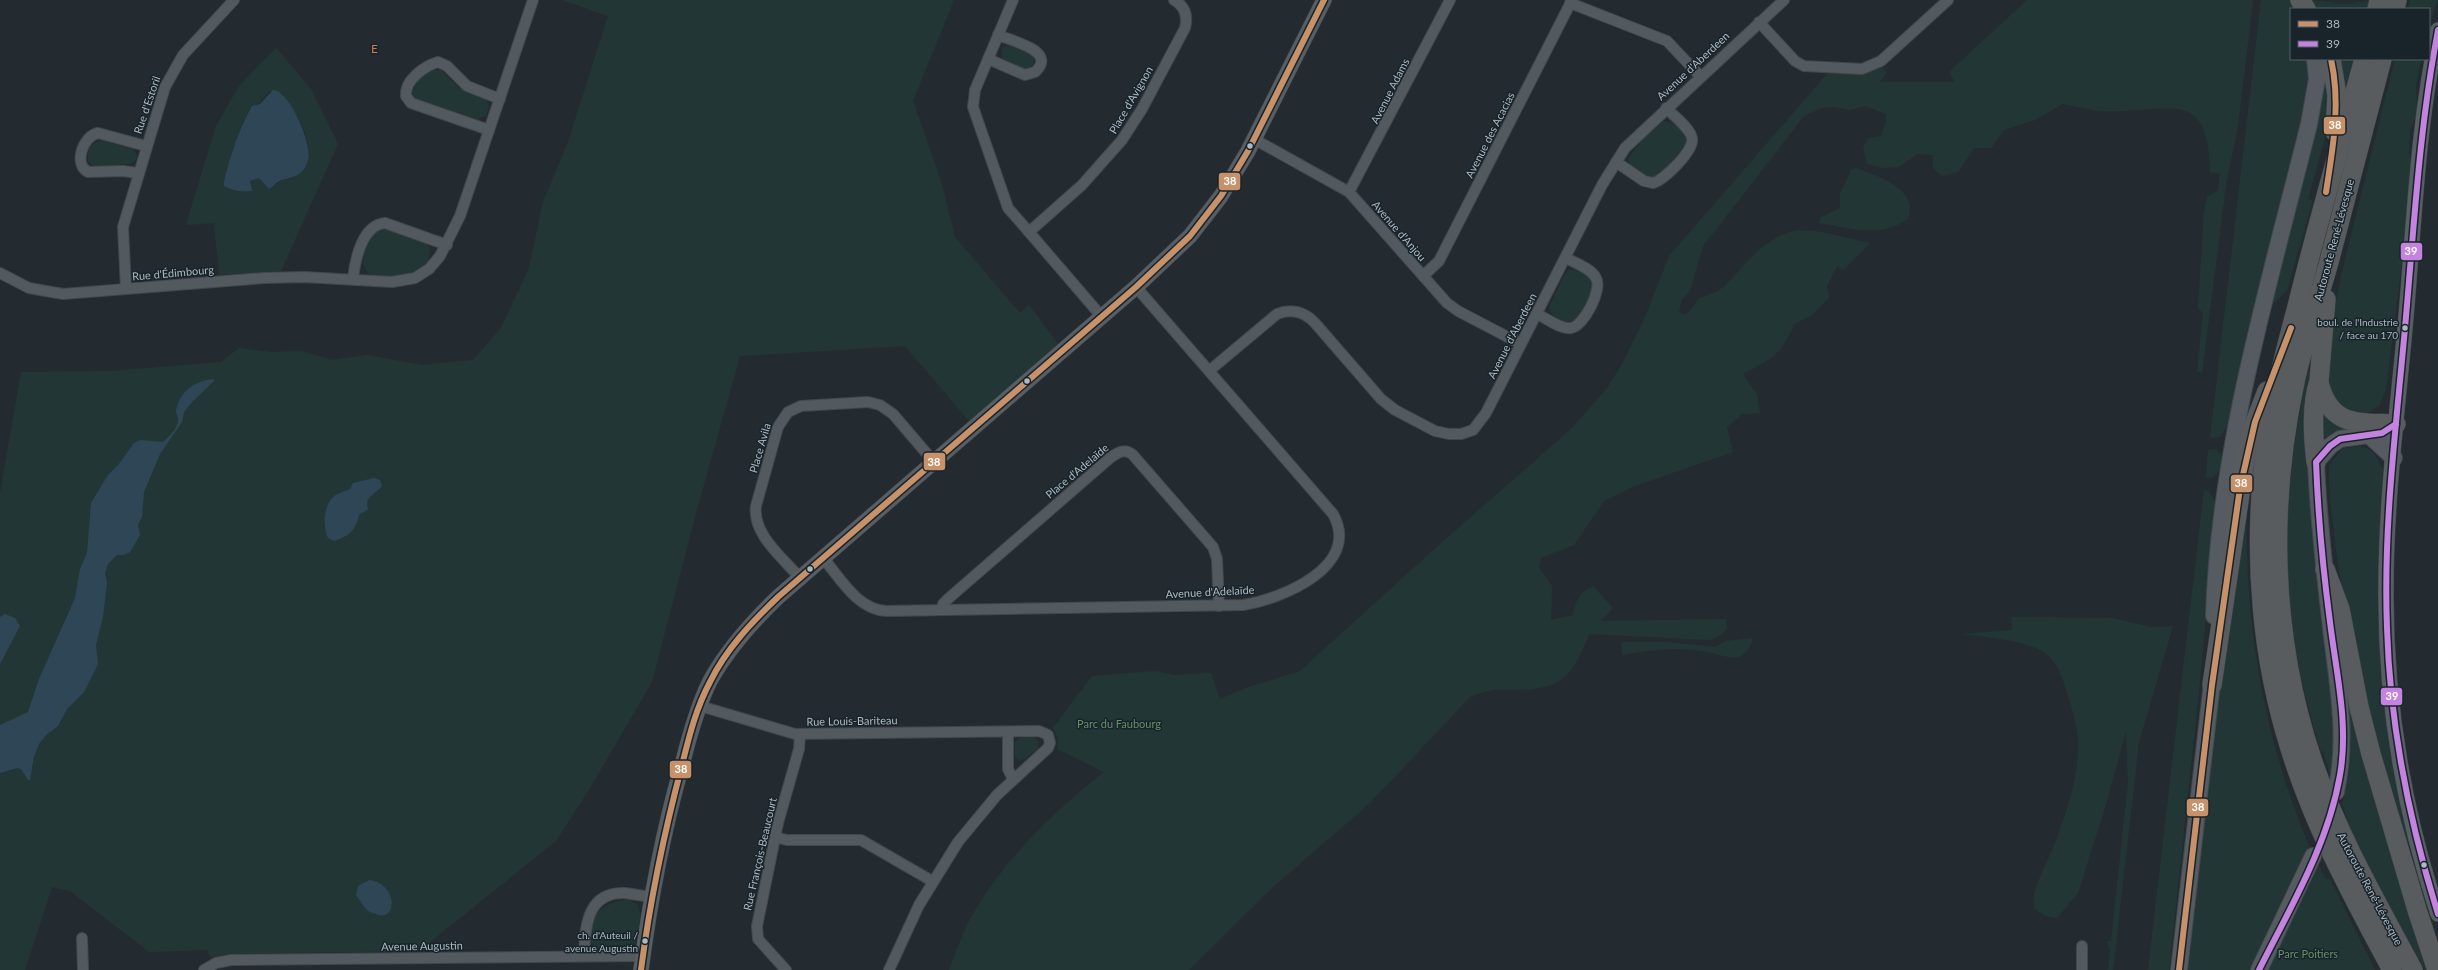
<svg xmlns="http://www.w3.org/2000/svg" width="2438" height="970" font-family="Lato,sans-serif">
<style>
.green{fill:#223735;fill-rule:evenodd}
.water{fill:#2f4657}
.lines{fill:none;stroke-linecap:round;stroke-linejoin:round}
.street-casing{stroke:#42474b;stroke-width:12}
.secondary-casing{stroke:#42474b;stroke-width:16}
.primary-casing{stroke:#41484d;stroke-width:18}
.highway-casing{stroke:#40474c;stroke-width:20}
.street{stroke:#535a5f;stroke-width:10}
.secondary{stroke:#575e64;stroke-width:15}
.primary{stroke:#565b61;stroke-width:16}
.highway{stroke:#585c5f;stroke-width:19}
.bus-1-casing{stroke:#18232a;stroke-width:9}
.bus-2-casing{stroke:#18232a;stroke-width:9}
.bus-1{stroke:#c7916a;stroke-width:6}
.bus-2{stroke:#c483df;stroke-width:6}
.bus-dot{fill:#acb9c3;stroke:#18232a;stroke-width:1.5}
.labels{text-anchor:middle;stroke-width:3;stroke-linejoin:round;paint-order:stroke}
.bus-label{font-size:10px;fill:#acb9c3;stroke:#18232a;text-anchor:end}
.street-label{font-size:11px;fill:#acb9c3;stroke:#18232a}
.park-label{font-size:11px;fill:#649366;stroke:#18232a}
.neighbourhood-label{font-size:12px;letter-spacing:1px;fill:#d37757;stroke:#18232a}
.line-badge{stroke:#18232a;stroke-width:1.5}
.badge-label{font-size:11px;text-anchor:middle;font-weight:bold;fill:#fff}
</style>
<rect width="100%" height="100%" fill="#242b30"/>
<g class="green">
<polygon points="562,0 954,0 913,101 941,181 955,237 1020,313 1029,305 1058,344 969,421 905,346 740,356 696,513 652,682 590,788 556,841 419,951 226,954 210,958 208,950 149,952 70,891 52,887 25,970 0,970 0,493 21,372 110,371 210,363 221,362 239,348 271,352 302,351 332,360 367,355 422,365 473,360 501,328 529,268 543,202 568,142 608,16"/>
<path d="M2027 0H2253L2238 126 2226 185 2202 373 2197 371 2203 313 2198 308 2204 212 2207 197 2218 190 2220 174 2210 172C2210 82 2162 115 2102 111 2089 110 2075 106 2063 104L2035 120 2004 130 1991 148H1974L1958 172 1942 176 1933 168V155L1917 154 1899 167 1882 168 1867 164 1863 147 1869 138 1881 136 1886 122V114L1865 106 1850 110 1834 107 1821 108 1804 116 1703 246 1690 291 1682 299 1679 311 1684 315 1690 311 1699 298C1724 291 1725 286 1742 267 1789 215 1809 230 1870 243L1843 270 1837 266 1827 286 1829 298 1811 316 1794 324C1781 356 1772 358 1743 374L1757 395 1760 413 1742 414 1727 427 1733 452 1632 487 1604 501 1574 545 1541 558 1539 568 1552 586 1551 620 1573 615C1575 601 1580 592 1593 586L1613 608 1600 621 1726 619 1727 628 1721 635 1711 640 1589 634C1572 678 1561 690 1512 690 1497 689 1485 690 1470 697L1370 803 1272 888 1189 970H949C955 955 960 939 967 925 1000 863 1050 815 1104 772L1057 749 1058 738 1053 728 1092 676 1156 671 1174 675 1211 673 1220 699 1246 688 1300 671 1440 544 1572 428 1608 387 1623 362 1645 317 1669 256 1827 74H1860L1881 67 1887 73 1879 82H1955L1949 72Z"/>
<polygon points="2261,0 2291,0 2294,9 2291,9 2291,59 2308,59 2309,88 2229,424 2220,437 2210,438"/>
<path d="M2306 0C2330 0 2343 8 2367 0L2370 5 2368 9H2311Z"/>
<polygon points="2410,0 2438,0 2429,25 2429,9 2408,9"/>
<polygon points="1009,45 1031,54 1035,59 1033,65 1025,69 1002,58 1002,48"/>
<path d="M276 48 311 89 338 144 281 271 219 275 214 223 187 225V221L216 126 239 86ZM269 92 282 93C297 115 319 144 302 170 297 177 288 180 280 180L274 187 269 189 259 178 250 181V184L224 182 233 148 256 106Z"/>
<polygon points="2334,59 2355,59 2346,92"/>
<polygon points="2395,59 2421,59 2416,85 2417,113 2410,131 2409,152 2413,175 2386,389 2379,406 2364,415 2344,411 2329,391 2327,349 2341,276"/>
<polygon points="2322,67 2328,90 2326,134 2308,199 2312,200 2311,207 2287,290 2269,308"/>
<polygon points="432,70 441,70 459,88 485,99 489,105 486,116 477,119 414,98 412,91 419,80"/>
<path d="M1664 121C1674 120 1686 133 1687 143L1661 174 1649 178 1630 166 1628 159 1644 138Z"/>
<path d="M102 141 133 149 137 156 136 160 130 164 94 167 88 161C87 150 91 142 102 141Z"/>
<path d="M1857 168C1879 177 1919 189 1908 219 1877 239 1853 228 1819 223L1821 217 1840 208V194L1851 170Z"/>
<path d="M383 229 423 241 430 248 428 262C414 275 386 283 368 273L363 264C364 252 370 233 383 229Z"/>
<path d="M1569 270C1574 269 1577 271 1581 273 1586 275 1591 277 1592 283 1595 294 1579 322 1567 323L1553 316 1549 307 1564 276Z"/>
<path d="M2308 371 2313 372 2335 699 2333 761 2330 775 2323 751 2321 752C2310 714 2300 677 2294 639 2279 550 2289 458 2308 371Z"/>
<polygon points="2322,409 2348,429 2337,432 2327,438 2320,435"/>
<path d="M2359 446 2367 448 2374 454 2383 470 2378 566 2383 683 2393 763 2409 841 2405 843C2377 747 2349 649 2336 549 2333 521 2328 493 2329 465L2342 449Z"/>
<polygon points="2216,449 2221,456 2221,468 2213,477 2206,478 2208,450"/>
<polygon points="2204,490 2209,492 2217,504 2196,720 2169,970 2148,970"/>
<path d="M2247 507C2244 624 2264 738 2309 846L2277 910 2251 970H2186L2218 696Z"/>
<path d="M2011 617 2112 618 2151 627 2173 626 2139 742 2113 970H2108L2110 950 2107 941H2111L2128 782 2126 731 2107 801 2078 893 2057 918 2045 916 2034 908C2031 887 2048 863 2055 843 2067 811 2080 774 2078 739 2077 723 2071 707 2067 692 2062 676 2056 658 2040 650 2021 640 1984 637 1962 634L2012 630Z"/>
<path d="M1753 638C1750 647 1748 653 1738 657 1731 659 1716 654 1708 652 1678 646 1651 650 1622 655L1621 642H1665L1715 647 1726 641Z"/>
<path d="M2344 660 2430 970H2425C2397 921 2371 872 2347 821L2348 820 2342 804C2357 756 2348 708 2344 660Z"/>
<polygon points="1031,737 1038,740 1038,748 1025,759 1018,760 1015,755 1015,742 1020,738"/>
<polygon points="2318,864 2326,879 2330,879 2375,970 2268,970"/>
<path d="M629 900 637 904 641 915 635 945 624 949 595 948C591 942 591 936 591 930 593 909 610 901 629 900Z"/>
</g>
<g class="water">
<path d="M273 90C289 89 313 145 308 160 303 176 294 177 281 180 276 182 274 187 269 189L259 178 250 181 252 191C242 192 233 191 224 186V182C230 155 239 130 252 106L260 104Z"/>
<path d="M212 379 215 380 193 401 184 412 182 422 160 454 144 492 142 517 138 525 140 535 130 552 124 555H117L108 564 105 573 107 583 103 617 96 645 98 664 84 692 67 709 58 726 46 735 39 744 34 756 30 780H28L21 769 17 768 0 773V725L28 712 39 679 75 598 80 569 87 553 91 503 108 475 119 464 134 443 141 440 163 442C171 435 183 424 176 412 179 392 193 382 212 379Z"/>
<path d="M374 478 380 480 382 486C375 495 364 496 368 509L359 515C356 530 348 537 334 541L328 538C323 527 323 507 333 497 337 493 346 491 350 489L353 483Z"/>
<polygon points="5,614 15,618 20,626 0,664 0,617"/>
<path d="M369 880C398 883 398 923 376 914 373 912 370 913 367 910 363 906 360 900 356 895L358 886Z"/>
</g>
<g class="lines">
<g class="street-casing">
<g id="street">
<path d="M1013 0 975 90 973 107 1008 208 1029 232 1082 185 1122 140 1142 109 1185 28C1188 16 1185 6 1174 0"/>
<polyline points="1570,3 1667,41 1700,76"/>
<polyline points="1759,22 1795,61 1804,66 1862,69 1881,61 1948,0"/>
<path d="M988 59 1025 75 1035 72C1058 51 1012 41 998 35"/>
<path d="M489 130 411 103 406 96C404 81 424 66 438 62L447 66 467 86 500 99"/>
<polyline points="1254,139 1349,192 1447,303 1458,311 1521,344"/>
<path d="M1616 162 1644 181 1653 183C1664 180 1695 150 1692 138 1690 128 1673 115 1666 108"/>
<path d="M138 173 123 171 88 172C73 164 83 136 98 133L146 146"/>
<polyline points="1349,192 1450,0"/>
<polyline points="1029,232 1102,317"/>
<polyline points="0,273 29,288 63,294 264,278 304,277 392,282 415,278 429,269 440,256 460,216 533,0"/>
<polyline points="1423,276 1439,261 1572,0"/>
<path d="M353 279C355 260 362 225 385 223L447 245"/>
<polyline points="126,289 123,227 165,87 183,55 234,0"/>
<path d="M1537 314C1546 318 1561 330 1571 328 1584 326 1603 289 1596 278 1591 268 1575 263 1566 258"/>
<path d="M1209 371 1277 314C1291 308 1305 312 1315 323L1381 399 1395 410 1435 431 1449 434H1461L1473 430 1486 413 1602 185 1625 148 1784 0"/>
<path d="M823 558C841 579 857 609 886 611L1243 605C1282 599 1362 566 1333 514L1136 287"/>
<path d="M800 578C783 558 752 534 756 506L778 427 788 412 801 406 868 402 880 405 893 414 934 462"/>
<path d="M942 610 943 604 949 598 1110 458C1118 452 1125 448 1133 455L1213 547 1217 559 1219 606"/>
<polyline points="700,706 795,734 1039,731 1048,735 1050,743 1048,748 997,795 958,842 919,905 889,970"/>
<polyline points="1008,732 1008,769 1013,779"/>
<polyline points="775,837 787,840 861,840 932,881"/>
<polyline points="82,938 83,970"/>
<polyline points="2082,946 2082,970"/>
<path d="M584 956C585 929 586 892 624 893 633 894 643 896 652 897"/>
<polyline points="204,970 216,963 231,960 643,956"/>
<polyline points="786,970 758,939 757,926 778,823 799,749 800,734"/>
</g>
</g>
<g class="secondary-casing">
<g id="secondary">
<path d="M2438 30C2417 127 2414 229 2405 328 2397 414 2386 501 2386 587 2385 698 2403 809 2438 914"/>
<path d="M641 970C650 900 663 832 682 765 689 737 697 707 710 681 727 650 753 621 778 597L1136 287 1190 236 1221 196 1248 151 1324 0"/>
</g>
</g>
<g class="primary-casing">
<g id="primary">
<polyline points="2370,436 2394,458"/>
<path d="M2214 616C2219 449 2269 285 2309 124L2317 79 2315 59"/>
<path d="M2336 792C2349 733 2336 677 2330 619 2324 567 2318 514 2316 462L2330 446 2340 439 2382 433 2396 424"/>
<polyline points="2179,970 2213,674"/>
<polyline points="2259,970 2313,856"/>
</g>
</g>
<g class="highway-casing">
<g id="highway">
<polyline points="2300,0 2306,9"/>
<polyline points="2377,9 2379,0"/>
<polyline points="2395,9 2397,0"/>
<polyline points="2331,59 2337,95 2335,132"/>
<path d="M2364 59C2342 140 2318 221 2298 303 2283 359 2269 414 2263 471 2254 562 2262 658 2289 745 2313 825 2353 897 2392 970"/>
<path d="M2382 59C2364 127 2347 195 2329 262 2318 301 2305 338 2296 377 2268 504 2271 636 2312 759 2337 834 2376 901 2413 970"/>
<path d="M2319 383C2331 428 2358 422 2396 424"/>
<path d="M2316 462C2313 436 2311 406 2319 381L2326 299"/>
<polyline points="2325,569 2340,609 2359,707 2371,754 2418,913 2437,970"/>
<polyline points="2212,685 2245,460 2251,433 2267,391"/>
</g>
</g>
<use href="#street" class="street"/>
<use href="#secondary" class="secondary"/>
<use href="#primary" class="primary"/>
<use href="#highway" class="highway"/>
<g class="bus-1-casing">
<g id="bus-1">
<path d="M2326 192C2333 147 2341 104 2331 59"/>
<path d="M641 970C650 901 664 833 682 765 689 737 696 708 710 682 726 649 752 622 778 597L1136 287 1190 236 1221 196 1248 151 1324 0"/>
<polyline points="2179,970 2212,685 2240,488 2255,422 2291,328"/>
</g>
</g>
<g class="bus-2-casing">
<g id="bus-2">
<path d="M2438 30C2419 129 2414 228 2405 328 2396 428 2383 528 2387 628 2390 726 2409 821 2438 914"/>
<path d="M2259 970C2290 908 2328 845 2340 775 2349 724 2336 672 2330 622 2323 569 2318 515 2316 462L2330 446 2340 439 2382 433 2396 424"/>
</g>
</g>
<use href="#bus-1" class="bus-1"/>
<use href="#bus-2" class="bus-2"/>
</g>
<g class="bus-dot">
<circle cx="1250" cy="146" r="3.5"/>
<circle cx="2405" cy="328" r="3.5"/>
<circle cx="1027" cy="381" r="3.5"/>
<circle cx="810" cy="569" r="3.5"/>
<circle cx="2424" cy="865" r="3.5"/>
<circle cx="645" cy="941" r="3.5"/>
</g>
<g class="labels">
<g class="bus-label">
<text x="2398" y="326">boul. de l'Industrie<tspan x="2398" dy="13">/ face au 170</tspan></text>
<text x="638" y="939">ch. d'Auteuil /<tspan x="638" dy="13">avenue Augustin</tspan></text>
</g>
<g class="street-label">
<text transform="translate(1693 66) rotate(-43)" y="4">Avenue d'Aberdeen</text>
<text transform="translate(1390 91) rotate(-63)" y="4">Avenue Adams</text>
<text transform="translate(1131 100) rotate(-60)" y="4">Place d'Avignon</text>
<text transform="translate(147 105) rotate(-71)" y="4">Rue d'Estoril</text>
<text transform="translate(1490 135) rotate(-63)" y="4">Avenue des Acacias</text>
<text transform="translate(1399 231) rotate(49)" y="4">Avenue d'Anjou</text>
<text transform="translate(2334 240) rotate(-75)" y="4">Autoroute René-Lévesque</text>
<text transform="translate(173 273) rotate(-5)" y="4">Rue d'Édimbourg</text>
<text transform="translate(1512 336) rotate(-63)" y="4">Avenue d'Aberdeen</text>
<text transform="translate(760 448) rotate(-74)" y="4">Place Avila</text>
<text transform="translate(1077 471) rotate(-40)" y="4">Place d'Adelaïde</text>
<text transform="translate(1210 592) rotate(-3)" y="4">Avenue d'Adelaïde</text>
<text transform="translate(852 721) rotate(-1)" y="4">Rue Louis-Bariteau</text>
<text transform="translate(760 854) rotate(-77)" y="4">Rue François-Beaucourt</text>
<text transform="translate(2370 889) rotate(62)" y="4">Autoroute René-Lévesque</text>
<text transform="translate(422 946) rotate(-1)" y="4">Avenue Augustin</text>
</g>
<g class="park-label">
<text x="1119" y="728">Parc du Faubourg</text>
<text x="2308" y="958">Parc Poitiers</text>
</g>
<g class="neighbourhood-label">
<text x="375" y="53">E</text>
</g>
</g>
<g class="line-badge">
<rect x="2323" y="116" width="23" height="19" rx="4" fill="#c7916a"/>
<rect x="1218" y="172" width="23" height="19" rx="4" fill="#c7916a"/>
<rect x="2400" y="242" width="23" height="19" rx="4" fill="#c483df"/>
<rect x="923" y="452" width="23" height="19" rx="4" fill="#c7916a"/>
<rect x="2230" y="474" width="23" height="19" rx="4" fill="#c7916a"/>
<rect x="2380" y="687" width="23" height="19" rx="4" fill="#c483df"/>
<rect x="669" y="760" width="23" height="19" rx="4" fill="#c7916a"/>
<rect x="2186" y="798" width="23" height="19" rx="4" fill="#c7916a"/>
</g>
<g class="badge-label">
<text x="2335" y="129">38</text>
<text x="1230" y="185">38</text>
<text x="2411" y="255">39</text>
<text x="934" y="466">38</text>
<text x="2241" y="487">38</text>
<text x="2392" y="700">39</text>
<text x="681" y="773">38</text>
<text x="2198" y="811">38</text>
</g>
<rect x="2290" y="8" width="140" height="52" fill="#18232a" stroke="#535f67"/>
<rect x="2298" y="21" width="20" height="6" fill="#c7916a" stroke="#535f67"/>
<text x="2326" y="28" font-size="12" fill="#acb9c3">38</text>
<rect x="2298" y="41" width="20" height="6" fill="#c483df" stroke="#535f67"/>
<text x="2326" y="48" font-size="12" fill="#acb9c3">39</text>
</svg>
